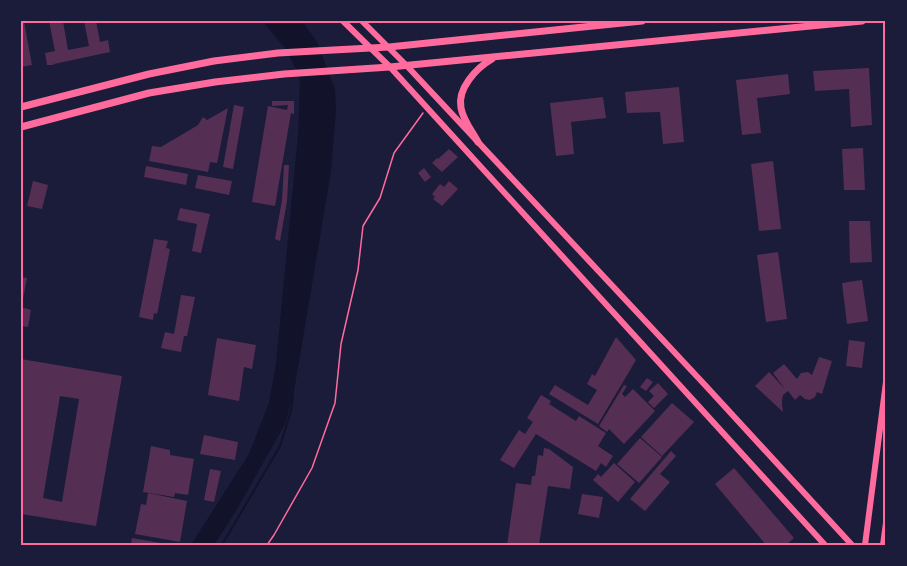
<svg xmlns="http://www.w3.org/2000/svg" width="907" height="566" font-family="'PT Sans',sans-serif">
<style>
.water{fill:#12122b}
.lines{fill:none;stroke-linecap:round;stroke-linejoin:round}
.stream{stroke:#12122b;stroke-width:2}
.building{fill:#542f53;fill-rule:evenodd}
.path{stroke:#ff6b9d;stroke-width:1.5}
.secondary{stroke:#ff6b9d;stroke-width:6}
.primary{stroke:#ff6b9d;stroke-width:7}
.neatline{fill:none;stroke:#ff6b9d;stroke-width:2}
</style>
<rect width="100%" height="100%" fill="#1b1b3a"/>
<polygon class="water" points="262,21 302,21 317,42 335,90 336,109 331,171 293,397 285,424 236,511 214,545 191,545 249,454 269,403 276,364 298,135 300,80 295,67 285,48"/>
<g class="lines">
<polyline class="stream" points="222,545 280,446 291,411 293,395"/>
</g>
<g class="building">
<polygon points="21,21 24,21 32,65 21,67"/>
<polygon points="49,21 63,21 68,50 89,46 84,21 96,21 100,42 108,40 110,52 54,64 53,65 47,65 45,53 55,51"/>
<polygon points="869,68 872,125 851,127 849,89 815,91 813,71"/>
<polygon points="788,74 790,94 757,98 761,133 742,135 736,80"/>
<polygon points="679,87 684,142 663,144 660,112 627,113 625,92"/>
<polygon points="603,97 606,118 571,122 574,154 556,156 550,103"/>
<polygon points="272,101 294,101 294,114 291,113 275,206 252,202 268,106 287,110 288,105 272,106"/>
<polygon points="234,105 244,107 233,169 223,167"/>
<polygon points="228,108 217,163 210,162 208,172 149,161 152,146 161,147 198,125 203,117 207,120"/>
<polygon points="863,148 865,190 844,190 842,149"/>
<polygon points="449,149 458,157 442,172 432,163 437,158 438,159"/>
<polygon points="773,161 781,229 759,231 751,164"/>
<polygon points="284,165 289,165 287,201 280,241 275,239 282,200"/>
<polygon points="146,166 188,174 186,185 144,177"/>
<polygon points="424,168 431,177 425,182 418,173"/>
<polygon points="198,175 232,181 229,195 195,188"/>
<polygon points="33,181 48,185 42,209 27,206"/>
<polygon points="449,181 458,189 442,206 433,199 435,197 432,194 440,184 444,187"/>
<polygon points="180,208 210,214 201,253 192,251 197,224 177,220"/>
<polygon points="849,221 870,221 872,262 850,263"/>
<polygon points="154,239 168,241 166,248 170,249 157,314 154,313 153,320 139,317"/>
<polygon points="778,252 787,319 766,322 757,255"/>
<polygon points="21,277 27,278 22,304 21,303"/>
<polygon points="862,280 868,321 847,324 842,283"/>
<polygon points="181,295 195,297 187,336 184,336 181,352 161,348 165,332 174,334"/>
<polygon points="21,307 31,310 28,327 21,326"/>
<polygon points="616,337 636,360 598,424 549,394 555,385 588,405 597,390 587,384 592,374 595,376"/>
<polygon points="217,338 256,345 252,369 244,367 239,401 208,395"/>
<polygon points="849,340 865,342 862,368 846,366"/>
<polygon points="819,357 832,361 822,394 817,392 815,397 810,400 805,399 800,395 795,400 788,391 783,395 782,400 782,404 783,412 755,386 769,372 785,389 773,373 784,364 797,379 801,373 808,372 812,375"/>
<path d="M21 359 122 376 96 526 21 514ZM60 396 79 399 62 502 43 498Z"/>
<polygon points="647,378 653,382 646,391 640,387"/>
<polygon points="658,383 668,394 654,408 648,402 654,396 649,391"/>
<polygon points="624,385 627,386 622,394 625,397 633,389 655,411 624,444 609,429 607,432 599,426"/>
<polygon points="541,395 551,401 549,404 576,421 579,416 606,433 598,446 613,456 606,467 601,463 596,471 536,434 514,468 500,460 519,430 525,434 533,422 527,418"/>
<polygon points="672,403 694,422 662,456 641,437"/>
<polygon points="204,435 238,442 235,460 200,454"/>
<polygon points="640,438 662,457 639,483 617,464"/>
<polygon points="151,446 170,450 170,455 194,459 188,495 175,493 174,497 143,492"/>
<polygon points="544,448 549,449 573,467 570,489 548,486 539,545 507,545 516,483 531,485 532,476 535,476 538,455 543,456"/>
<polygon points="671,451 676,456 660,474 670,482 645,511 630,499"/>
<polygon points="614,463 635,482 618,502 593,480 598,474 601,477"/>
<polygon points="734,468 794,538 786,545 766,545 715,484"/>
<polygon points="210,469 221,471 214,502 204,500"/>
<polygon points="148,493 187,501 180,542 135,534 141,504 146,505"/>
<polygon points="582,494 603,497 599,518 578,514"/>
<polygon points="132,538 167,544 167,545 131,545"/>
</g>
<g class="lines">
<polyline class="path" points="267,545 274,535 312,468 335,403 341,344 358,270 363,226 380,198 394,153 423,113"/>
<g class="secondary">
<polyline points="343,21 390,67 825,545"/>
<polyline points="362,21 407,66 705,385 852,545"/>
<polyline points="865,545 886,382"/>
<polyline points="883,545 886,523"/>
</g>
<g class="primary">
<polyline points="21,107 149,74 214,61 278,53 389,47 642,21"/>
<polyline points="21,127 149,93 215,82 284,74 390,67 862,21"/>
<path d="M478 142C472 131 463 120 461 108 457 89 476 68 492 59"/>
</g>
</g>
<rect width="907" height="566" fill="none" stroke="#1b1b3a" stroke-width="45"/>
<rect x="22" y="22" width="862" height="522" class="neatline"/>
</svg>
